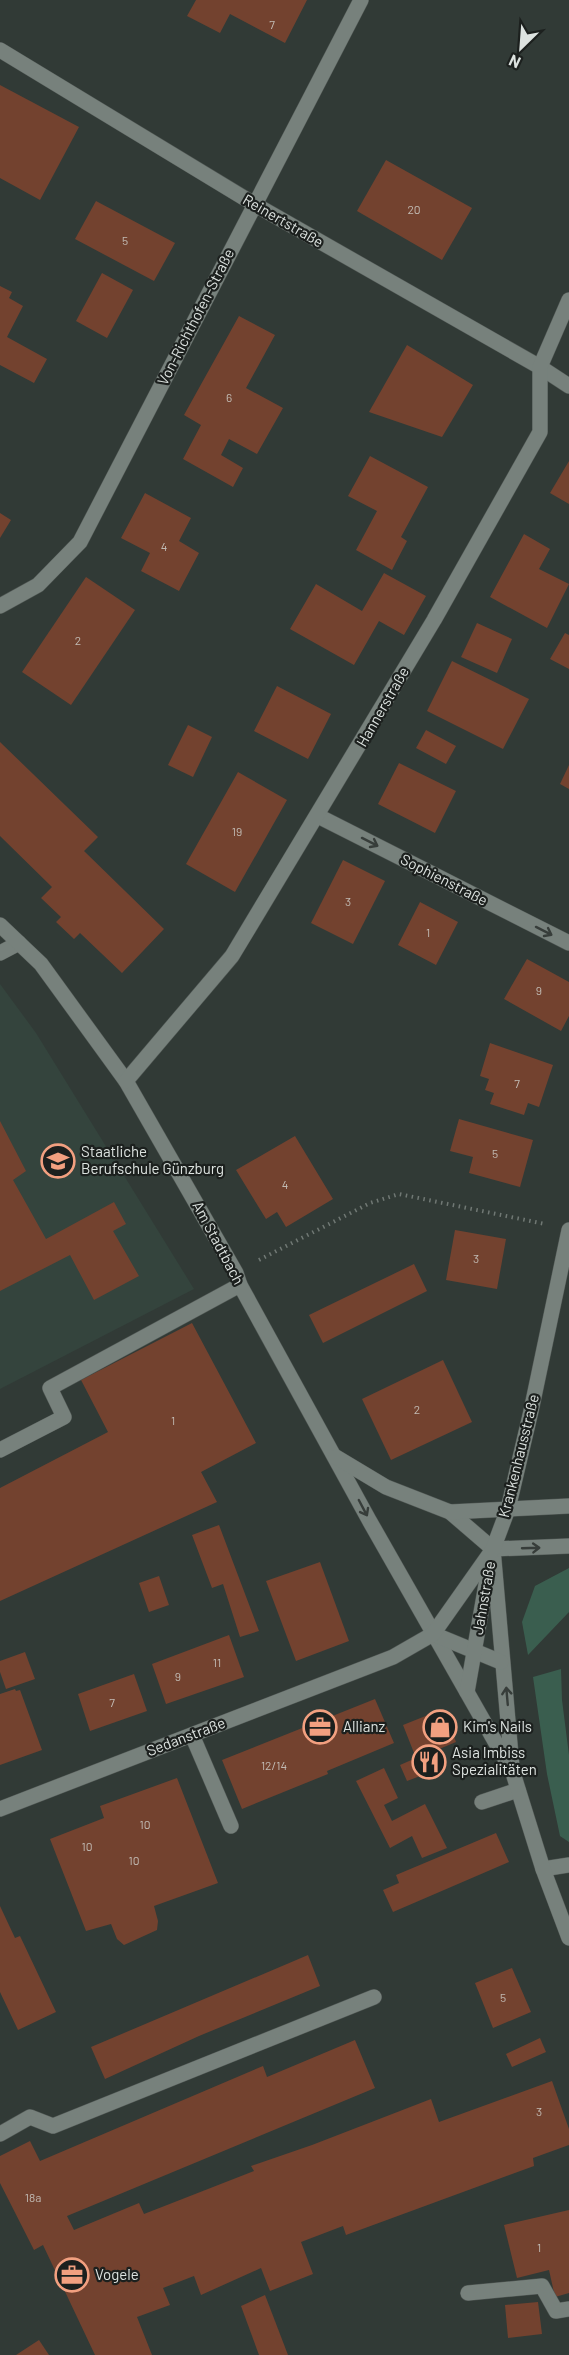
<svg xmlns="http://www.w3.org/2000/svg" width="569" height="2355" font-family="Barlow,sans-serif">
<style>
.built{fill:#34443d}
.green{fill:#3a5e4f}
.building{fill:#73422f}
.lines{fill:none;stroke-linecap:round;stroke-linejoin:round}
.lane-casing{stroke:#505754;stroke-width:16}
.street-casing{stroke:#505754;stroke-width:16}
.secondary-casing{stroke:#505754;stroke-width:16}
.path{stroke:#707874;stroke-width:4;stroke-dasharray:1.5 4.5;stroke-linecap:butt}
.lane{stroke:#77817c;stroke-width:15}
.street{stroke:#77817c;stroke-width:15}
.secondary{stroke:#77817c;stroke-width:15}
.oneway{stroke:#373d3a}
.labels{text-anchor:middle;stroke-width:4.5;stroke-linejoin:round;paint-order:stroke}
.number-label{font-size:12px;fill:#c2bbb4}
.street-label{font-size:15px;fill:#dde3e0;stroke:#1c201e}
.poi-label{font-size:15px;fill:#dde3e0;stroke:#1c201e;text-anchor:start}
</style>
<rect width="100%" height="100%" fill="#313a36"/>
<polygon class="built" points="0,984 36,1033 194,1289 0,1389"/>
<g class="green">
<polygon points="569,1568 569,1612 528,1655 522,1622 535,1586"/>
<polygon points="561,1669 562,1700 569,1755 569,1842 560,1836 547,1774 533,1677"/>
</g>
<g class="building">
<polygon points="196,0 307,0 285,43 230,14 220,33 187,16"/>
<polygon points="0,85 79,127 40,200 0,178"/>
<polygon points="386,160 472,208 442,260 357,211"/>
<polygon points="96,201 175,243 154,281 75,239"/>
<polygon points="102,273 133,290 107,338 76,321"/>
<polygon points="0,286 12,292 9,298 23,306 7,337 47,359 34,383 0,365"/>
<polygon points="239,316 275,335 246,388 283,408 257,454 229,439 221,455 243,468 233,487 183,459 201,425 184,415"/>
<polygon points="407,345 473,385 442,437 369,412"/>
<polygon points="370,456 428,487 401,537 407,541 392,570 356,550 377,511 348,496"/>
<polygon points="569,461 569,504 550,493"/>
<polygon points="145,493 191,518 179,541 199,553 179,591 141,571 150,553 121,538"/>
<polygon points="0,513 11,520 0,538"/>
<polygon points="524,534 550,549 539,569 569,584 547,628 490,597"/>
<polygon points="384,573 426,596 404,635 379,621 354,665 290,629 316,584 362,611"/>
<polygon points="86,577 135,610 71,705 22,672"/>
<polygon points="477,623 512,639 497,673 461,657"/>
<polygon points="565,633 569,635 569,669 550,659"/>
<polygon points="452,661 529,699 503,749 427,711"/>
<polygon points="277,686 331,714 308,759 254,731"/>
<polygon points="188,725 212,737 193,777 168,765"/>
<polygon points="426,730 456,746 446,764 416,748"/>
<polygon points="0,742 98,837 84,851 164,929 122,973 80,933 74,939 56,922 61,917 41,898 52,887 0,836"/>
<polygon points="399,763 456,791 435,833 378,804"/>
<polygon points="569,765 569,789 560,784"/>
<polygon points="238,772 287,800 235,892 186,864"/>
<polygon points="343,860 385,881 353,944 311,923"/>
<polygon points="420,902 458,922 436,965 398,945"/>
<polygon points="527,959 569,982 569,1016 561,1031 504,999"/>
<polygon points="490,1043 553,1065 539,1107 528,1103 524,1115 490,1104 494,1093 485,1090 489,1079 480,1076"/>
<polygon points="459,1119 533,1140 520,1187 469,1173 473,1157 450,1151"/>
<polygon points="0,1121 26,1171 13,1180 46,1239 114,1202 126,1224 113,1231 139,1276 94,1300 70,1255 0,1291"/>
<polygon points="295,1136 333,1199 286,1227 277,1212 266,1219 236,1170"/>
<polygon points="455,1230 506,1239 497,1289 446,1280"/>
<polygon points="414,1264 427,1291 323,1343 309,1315"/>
<polygon points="192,1323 256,1443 201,1472 217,1502 0,1601 0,1488 108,1432 81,1380"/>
<polygon points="443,1360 472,1422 391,1460 362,1399"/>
<polygon points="219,1525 259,1631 240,1637 223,1584 212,1588 192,1535"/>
<polygon points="320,1562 349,1641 296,1661 266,1581"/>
<polygon points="159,1576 169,1605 149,1612 139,1583"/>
<polygon points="229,1635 244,1677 166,1704 152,1664"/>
<polygon points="25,1652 35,1679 6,1689 0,1672 0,1661"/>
<polygon points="134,1674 147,1711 90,1731 78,1694"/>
<polygon points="15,1689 16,1691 20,1690 42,1750 0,1765 0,1694"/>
<polygon points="375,1699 394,1743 327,1771 328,1774 242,1809 222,1760"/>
<polygon points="443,1709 456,1742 432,1752 439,1769 407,1781 400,1765 416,1758 403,1725"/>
<polygon points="384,1768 398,1798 384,1805 392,1821 425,1804 447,1848 422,1858 412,1836 390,1848 356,1781"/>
<polygon points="177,1778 218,1883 154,1906 158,1921 157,1930 124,1945 117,1939 111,1924 86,1931 50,1839 104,1818 100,1806"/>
<polygon points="496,1833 509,1862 393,1912 383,1890 399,1883 396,1875"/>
<polygon points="0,1906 15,1938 20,1936 56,2012 18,2030 0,1992"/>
<polygon points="308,1955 320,1986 199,2036 105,2079 91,2047"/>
<polygon points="512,1968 531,2012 493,2028 475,1983"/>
<polygon points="540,2038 546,2052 512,2067 506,2054"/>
<polygon points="355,2040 375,2088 67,2216 74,2230 139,2203 144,2214 254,2171 251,2166 312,2145 431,2099 439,2122 552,2081 569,2129 569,2145 533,2158 534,2166 346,2235 343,2226 301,2242 313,2274 270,2291 261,2268 201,2295 194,2276 163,2288 170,2305 137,2317 152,2355 95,2355 43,2245 34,2250 0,2183 0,2156 30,2141 40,2161 263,2066 267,2077"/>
<polygon points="569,2210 569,2293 555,2297 549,2270 517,2278 504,2225"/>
<polygon points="265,2295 288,2355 259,2355 241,2306"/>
<polygon points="538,2302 542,2334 508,2338 505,2305"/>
<polygon points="39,2340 49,2355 16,2355"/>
</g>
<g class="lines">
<g class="lane-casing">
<g id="lane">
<polyline points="0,953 19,943"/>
<polyline points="0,1450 64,1417 50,1388 240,1285"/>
<polyline points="192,1735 231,1826"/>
<polyline points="482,1802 518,1790"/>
<polyline points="543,1869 569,1865"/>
<polyline points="0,2134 30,2117 53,2126 374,1997"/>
<polyline points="468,2293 542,2286 556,2311 569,2309"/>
</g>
</g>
<g class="street-casing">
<g id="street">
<polyline points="0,50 254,204 540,367 569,386"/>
<polyline points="0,606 38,585 80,542 361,0"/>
<polyline points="318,816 569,943"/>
<polyline points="0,925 41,964 126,1081 236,1273 240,1285 369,1520 513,1773 543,1869 569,1938"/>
<polyline points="126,1081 232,956 434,620 540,432 540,367 569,300"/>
<polyline points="336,1457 386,1487 450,1512 493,1549"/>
<polyline points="450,1512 569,1506"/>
<polyline points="493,1549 512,1767"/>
<polyline points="493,1549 569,1546"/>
<polyline points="433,1634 501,1662"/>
<polyline points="467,1692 488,1573"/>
</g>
</g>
<g class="secondary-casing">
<polyline id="secondary" points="0,1809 393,1657 433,1634 493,1549 508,1509 531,1411 569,1230"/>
</g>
<polyline class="path" points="259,1260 370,1203 399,1194 545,1224"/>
<use href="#lane" class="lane"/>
<use href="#street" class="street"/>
<use href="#secondary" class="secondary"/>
</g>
<defs><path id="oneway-shaft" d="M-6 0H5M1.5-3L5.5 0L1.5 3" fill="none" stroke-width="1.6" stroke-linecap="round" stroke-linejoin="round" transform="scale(1.5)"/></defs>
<g class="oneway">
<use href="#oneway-shaft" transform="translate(370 842) rotate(27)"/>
<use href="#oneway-shaft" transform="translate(544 931) rotate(27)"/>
<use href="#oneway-shaft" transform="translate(363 1508) rotate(62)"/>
<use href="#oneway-shaft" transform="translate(531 1548) rotate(-2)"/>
<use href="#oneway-shaft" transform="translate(507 1696) rotate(-95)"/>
</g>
<defs>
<g id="school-ring" transform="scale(1.725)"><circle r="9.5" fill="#1c201e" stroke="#f2a080" stroke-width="1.5"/><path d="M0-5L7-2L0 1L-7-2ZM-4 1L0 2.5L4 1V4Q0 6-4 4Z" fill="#f2a080"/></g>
<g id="office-ring" transform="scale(1.725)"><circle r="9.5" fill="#1c201e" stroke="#f2a080" stroke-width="1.5"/><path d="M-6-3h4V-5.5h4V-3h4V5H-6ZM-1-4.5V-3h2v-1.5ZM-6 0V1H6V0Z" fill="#f2a080"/></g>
<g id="shop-ring" transform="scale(1.725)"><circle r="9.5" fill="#1c201e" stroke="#f2a080" stroke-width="1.5"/><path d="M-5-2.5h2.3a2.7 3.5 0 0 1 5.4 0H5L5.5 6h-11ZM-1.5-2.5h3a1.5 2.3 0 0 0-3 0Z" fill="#f2a080"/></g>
<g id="restaurant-ring" transform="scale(1.725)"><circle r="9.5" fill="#1c201e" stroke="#f2a080" stroke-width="1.5"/><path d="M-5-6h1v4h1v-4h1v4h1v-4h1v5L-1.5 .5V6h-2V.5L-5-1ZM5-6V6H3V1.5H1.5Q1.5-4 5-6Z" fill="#f2a080"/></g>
</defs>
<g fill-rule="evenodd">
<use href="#school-ring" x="58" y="1161"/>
<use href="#office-ring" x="320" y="1727"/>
<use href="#shop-ring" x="440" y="1727"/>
<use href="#restaurant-ring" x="429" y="1762"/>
<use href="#office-ring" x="72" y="2275"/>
</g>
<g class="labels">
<g class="number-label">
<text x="272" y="29">7</text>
<text x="414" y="214">20</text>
<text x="125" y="245">5</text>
<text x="229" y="402">6</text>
<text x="164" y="551">4</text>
<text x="78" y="645">2</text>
<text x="237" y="836">19</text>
<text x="348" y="906">3</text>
<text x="428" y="937">1</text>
<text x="539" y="995">9</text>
<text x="517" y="1088">7</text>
<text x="495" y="1158">5</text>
<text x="285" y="1189">4</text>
<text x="476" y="1263">3</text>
<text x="417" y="1414">2</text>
<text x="173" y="1425">1</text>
<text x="217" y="1667">11</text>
<text x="178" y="1681">9</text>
<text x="112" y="1707">7</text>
<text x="274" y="1770">12/14</text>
<text x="145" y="1829">10</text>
<text x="87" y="1851">10</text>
<text x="134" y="1865">10</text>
<text x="503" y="2002">5</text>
<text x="539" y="2116">3</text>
<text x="33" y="2202">18a</text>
<text x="539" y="2252">1</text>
</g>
<g class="street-label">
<text transform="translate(283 221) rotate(30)" y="5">Reinertstraße</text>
<text transform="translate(196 317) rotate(-63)" y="5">Von-Richthofen-Straße</text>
<text transform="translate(383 707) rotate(-60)" y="5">Hannerstraße</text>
<text transform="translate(444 880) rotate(27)" y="5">Sophienstraße</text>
<text transform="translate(218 1243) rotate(62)" y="5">Am Stadtbach</text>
<text transform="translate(519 1456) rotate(-76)" y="5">Krankenhausstraße</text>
<text transform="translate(484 1598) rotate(-80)" y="5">Jahnstraße</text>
<text transform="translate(186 1737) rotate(-21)" y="5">Sedanstraße</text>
</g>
<g class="poi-label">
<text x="81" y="1157">Staatliche<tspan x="81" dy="17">Berufschule Günzburg</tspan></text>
<text x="343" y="1732">Allianz</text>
<text x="463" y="1732">Kim's Nails</text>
<text x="452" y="1758">Asia Imbiss<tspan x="452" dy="17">Spezialitäten</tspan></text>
<text x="95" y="2280">Vogele</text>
</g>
</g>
<g transform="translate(521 48) rotate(205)" stroke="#1c201e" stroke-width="4.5" paint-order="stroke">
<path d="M0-4.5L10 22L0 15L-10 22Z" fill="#dde3e0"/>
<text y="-9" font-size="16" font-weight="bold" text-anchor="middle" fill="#dde3e0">N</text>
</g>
</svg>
